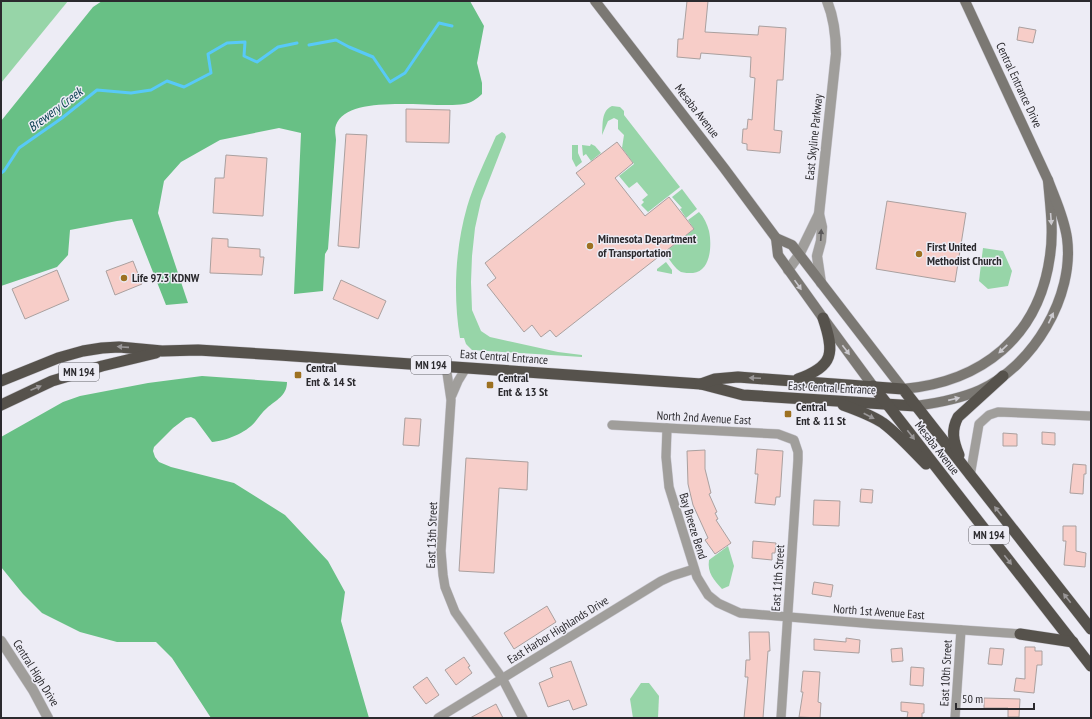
<svg xmlns="http://www.w3.org/2000/svg" width="1092" height="719" font-family="'PT Sans Narrow',sans-serif">
<style>
.green{fill:#97d5a8}
.forest{fill:#68c085}
.lines{fill:none;stroke-linecap:round;stroke-linejoin:round}
.stream{stroke:#58c9f8;stroke-width:3}
.building{fill:#f7cdc8;stroke:#aaa09f}
.minor-casing{stroke:#cac9d1;stroke-width:10}
.tertiary-casing{stroke:#cac9d1;stroke-width:11}
.secondary-casing{stroke:#cac9d1;stroke-width:11}
.trunk-casing{stroke:#cac9d1;stroke-width:12}
.minor{stroke:#a09e9b;stroke-width:9}
.tertiary{stroke:#a09e9b;stroke-width:10}
.secondary{stroke:#7b7873;stroke-width:10}
.trunk{stroke:#56524c;stroke-width:11}
.oneway{fill:#cbc9ce}
.oneway2{fill:#5a585a}
.oneway3{fill:#9a9798}
.poi-dot{fill:#9d7121;stroke:#edecf5;stroke-width:1.5}
.labels{text-anchor:middle;stroke-width:3;stroke-linejoin:round;paint-order:stroke}
.shield{fill:#edecf5;stroke:#65646a;stroke-width:1}
.shield-label{font-size:11px;font-weight:bold;fill:#2b2a2e}
.street-label{font-size:12px;fill:#2b2a2e;stroke:#edecf5}
.poi-label{font-size:12px;font-weight:bold;fill:#2b2a2e;stroke:#edecf5;text-anchor:start}
.water-label{font-size:13px;font-style:italic;fill:#083c4f;stroke:#edecf5}
</style>
<rect width="100%" height="100%" fill="#edecf5"/>
<g class="green">
<polygon points="1,1 68,1 1,83"/>
<path d="M612 106 620 107 624 111V115L680 187 648 212 641 205 644 202 642 200 648 195 637 182 629 188 619 176 634 164 622 148 624 135 618 129V120L614 118 608 121 602 135C603 124 601 111 612 106Z"/>
<path d="M502 132 505 134 506 137 481 201 475 228 472 256 471 282 472 310 481 331 490 337 558 352 582 355V357L472 350 466 344 464 338H460C453 296 455 249 467 207 474 183 486 159 496 136Z"/>
<polygon points="591,144 595,146 601,153 591,161 586,154 583,156 582,145 590,146"/>
<polygon points="572,145 578,145 578,153 582,162 576,167 572,159"/>
<polygon points="682,189 697,209 686,218 680,209 682,208 672,197"/>
<path d="M699 212C704 217 707 224 709 231 712 245 711 271 693 273 689 273 684 273 681 272 675 269 670 260 666 255L669 249 694 229 688 220Z"/>
<polygon points="983,248 1003,251 1012,271 1008,286 988,289 979,281"/>
<polygon points="666,262 672,270 672,274 657,271 657,269"/>
<path d="M728 546 734 566 729 586 722 589C714 580 707 573 709 560Z"/>
<polygon points="641,683 649,683 659,696 658,718 633,718 630,699"/>
</g>
<g class="forest">
<path d="M102 1H470L484 26 477 63 482 83V94C477 99 471 103 464 104 436 109 348 92 336 125 334 130 336 136 336 140L328 249 325 254 323 291 294 294 301 133 279 128 220 140 181 162 164 181 158 213 188 303 166 305 132 219 117 221 70 230 68 255 57 267 1 286V121L93 7Z"/>
<path d="M202 376 287 382C287 396 276 400 267 408 262 412 259 417 255 422 246 433 225 441 212 442L195 419 191 417 186 418 173 428 154 447 153 451 155 457 159 462 171 467 234 483 285 515 328 561 345 592 341 621 369 718H211L172 658 156 642H117L80 632 42 613 23 594 1 567V437L63 402 80 396 148 383Z"/>
</g>
<g class="lines">
<g class="stream">
<polyline points="309,45 336,40 349,47 373,57 390,82 405,73 439,23 452,26"/>
<polyline points="1,173 4,171 19,148 62,118 97,90 131,93 151,90 167,81 184,87 211,73 208,54 227,43 245,42 244,56 257,62 278,47 297,43"/>
</g>
</g>
<g class="building">
<polygon points="687,1 708,1 705,32 758,35 759,26 786,28 783,80 777,80 774,130 782,131 780,153 747,150 747,144 742,143 743,129 747,129 748,119 752,120 755,78 750,77 751,57 701,53 700,59 677,57 678,39 683,39"/>
<polygon points="1019,27 1036,30 1033,43 1017,40"/>
<polygon points="406,109 450,110 449,143 406,142"/>
<polygon points="346,134 367,135 359,248 338,246"/>
<polygon points="617,142 633,163 615,178 645,216 669,197 694,229 556,337 550,330 541,337 532,325 524,332 487,285 496,278 485,263 585,184 576,173"/>
<polygon points="226,155 267,158 263,216 213,213 215,178 224,178"/>
<polygon points="887,201 966,213 955,282 876,269"/>
<polygon points="212,238 228,239 228,247 260,249 260,257 264,257 262,275 210,273"/>
<polygon points="133,261 142,284 115,295 106,271"/>
<polygon points="57,270 69,300 25,319 12,289"/>
<polygon points="341,280 386,301 378,319 333,299"/>
<polygon points="405,418 421,419 419,446 403,445"/>
<polygon points="1042,432 1055,433 1055,445 1042,444"/>
<polygon points="1003,433 1017,434 1017,446 1003,446"/>
<polygon points="757,449 783,451 780,497 776,497 775,505 755,503 758,474 755,474"/>
<polygon points="705,450 705,469 711,493 709,494 717,512 715,513 718,519 716,520 731,543 715,554 705,540 708,538 693,505 688,484 687,451"/>
<polygon points="466,458 528,462 527,490 499,488 494,573 459,571"/>
<polygon points="1073,464 1086,465 1086,474 1084,474 1083,494 1070,493"/>
<polygon points="861,489 873,490 872,503 860,502"/>
<polygon points="814,500 840,501 839,526 813,525"/>
<polygon points="1063,526 1076,526 1076,551 1086,553 1085,567 1064,565 1066,541 1063,541"/>
<polygon points="753,541 776,543 775,553 772,553 772,560 752,558"/>
<polygon points="814,582 833,585 831,597 812,594"/>
<polygon points="547,606 556,622 514,649 504,633"/>
<polygon points="749,632 769,632 770,651 768,651 763,718 744,718 748,677 745,677 746,660 750,660"/>
<polygon points="846,638 860,640 859,653 814,650 814,639 846,642"/>
<polygon points="1025,647 1035,647 1035,651 1042,651 1042,665 1037,665 1034,693 1014,691 1016,678 1025,679"/>
<polygon points="902,648 903,661 892,662 891,649"/>
<polygon points="990,648 1004,649 1002,665 988,664"/>
<polygon points="464,657 470,666 468,667 472,673 456,685 445,670"/>
<polygon points="571,661 587,705 573,710 569,700 548,707 539,683 553,677 550,668"/>
<polygon points="911,667 924,668 923,686 910,685"/>
<polygon points="803,671 820,672 818,702 821,703 820,718 799,717 803,692 801,692"/>
<polygon points="427,677 439,695 426,704 413,687"/>
<polygon points="984,698 1020,699 1019,717 1008,717 1008,708 984,708"/>
<polygon points="901,702 924,704 924,713 922,713 922,718 907,718 908,712 901,711"/>
<polygon points="496,704 503,718 470,718"/>
</g>
<g class="lines">
<g class="minor-casing">
<g id="minor">
<polyline points="446,366 451,400 441,551 443,575 445,587 455,612 502,678 523,718"/>
<polyline points="452,395 458,381 466,368"/>
<polyline points="612,425 778,434 794,440 798,452 798,460 781,718"/>
<polyline points="667,428 666,457 669,487 697,577 708,595 718,603 740,613 753,614 875,624 1020,634"/>
<polyline points="970,476 979,424 989,415 998,412 1091,416"/>
<polyline points="438,718 661,581 672,576 694,569"/>
<polyline points="955,718 961,630"/>
</g>
</g>
<g class="tertiary-casing">
<g id="tertiary">
<polyline points="819,214 822,227 821,241 817,256 821,283"/>
<path d="M788 270 799 255 819 214 836 54C836 35 834 18 827 1"/>
<polyline points="1,641 33,690 48,718"/>
</g>
</g>
<g class="secondary-casing">
<g id="secondary">
<path d="M595 1 724 168 776 238 792 245 903 389C982 382 1039 337 1050 256 1054 231 1050 205 1048 180"/>
<polyline points="776,238 778,255 823,318 873,386"/>
<path d="M916 406C937 403 960 399 980 390 1033 366 1075 296 1067 238 1064 217 1055 199 1048 180L965 1"/>
</g>
</g>
<g class="trunk-casing">
<g id="trunk">
<path d="M798 379C834 366 835 353 823 318"/>
<polyline points="1,381 58,358 83,351 102,348 119,347 162,351 198,350 279,355 701,384 743,395 916,406"/>
<polyline points="701,384 715,379 738,377 903,389 1091,629"/>
<polyline points="873,386 1091,666"/>
<polyline points="1,405 52,381 102,366 156,353"/>
<path d="M843 405C857 410 871 415 883 423 899 435 912 450 926 464"/>
<path d="M959 455C953 441 951 430 958 417L1003 376"/>
<polyline points="1020,634 1073,642"/>
</g>
</g>
<use href="#minor" class="minor"/>
<use href="#tertiary" class="tertiary"/>
<use href="#secondary" class="secondary"/>
<use href="#trunk" class="trunk"/>
</g>
<defs><path id="oneway-solid" d="M-6-.8H1V-3.2L6.5 0L1 3.2V.8H-6Z"/></defs>
<g class="oneway">
<use href="#oneway-solid" transform="translate(1051 219) rotate(86)"/>
<use href="#oneway-solid" transform="translate(798 285) rotate(55)"/>
<use href="#oneway-solid" transform="translate(1051 318) rotate(-65)"/>
<use href="#oneway-solid" transform="translate(1003 349) rotate(137)"/>
<use href="#oneway-solid" transform="translate(846 350) rotate(53)"/>
<use href="#oneway-solid" transform="translate(954 399) rotate(-13)"/>
</g>
<use class="oneway2" href="#oneway-solid" transform="translate(821 235) rotate(-87)"/>
<g class="oneway3">
<use href="#oneway-solid" transform="translate(123 347) rotate(-176)"/>
<use href="#oneway-solid" transform="translate(755 378) rotate(-177)"/>
<use href="#oneway-solid" transform="translate(36 388) rotate(-23)"/>
<use href="#oneway-solid" transform="translate(869 416) rotate(27)"/>
<use href="#oneway-solid" transform="translate(911 435) rotate(52)"/>
<use href="#oneway-solid" transform="translate(998 511) rotate(-128)"/>
<use href="#oneway-solid" transform="translate(1008 560) rotate(52)"/>
<use href="#oneway-solid" transform="translate(1067 598) rotate(-128)"/>
</g>
<g class="poi-dot">
<circle cx="590" cy="246" r="4"/>
<circle cx="919" cy="254" r="4"/>
<circle cx="124" cy="278" r="4"/>
<rect x="294" y="371" width="8" height="8" rx="2"/>
<rect x="486" y="381" width="8" height="8" rx="2"/>
<rect x="784" y="410" width="8" height="8" rx="2"/>
</g>
<g class="labels">
<g class="shield">
<rect x="411" y="356" width="40" height="18" rx="3"/>
<rect x="59" y="363" width="40" height="18" rx="3"/>
<rect x="969" y="526" width="40" height="18" rx="3"/>
</g>
<g class="shield-label">
<text x="431" y="369">MN 194</text>
<text x="79" y="376">MN 194</text>
<text x="989" y="539">MN 194</text>
</g>
<g class="street-label">
<text transform="translate(1019 85) rotate(65)" y="4">Central Entrance Drive</text>
<text transform="translate(697 111) rotate(52)" y="4">Mesaba Avenue</text>
<text transform="translate(814 137) rotate(-84)" y="4">East Skyline Parkway</text>
<text transform="translate(504 357) rotate(4)" y="4">East Central Entrance</text>
<text transform="translate(832 388) rotate(3)" y="4">East Central Entrance</text>
<text transform="translate(704 418) rotate(3)" y="4">North 2nd Avenue East</text>
<text transform="translate(937 448) rotate(52)" y="4">Mesaba Avenue</text>
<text transform="translate(693 526) rotate(73)" y="4">Bay Breeze Bend</text>
<text transform="translate(432 535) rotate(-88)" y="4">East 13th Street</text>
<text transform="translate(778 578) rotate(-86)" y="4">East 11th Street</text>
<text transform="translate(879 612) rotate(4)" y="4">North 1st Avenue East</text>
<text transform="translate(558 630) rotate(-32)" y="4">East Harbor Highlands Drive</text>
<text transform="translate(36 673) rotate(58)" y="4">Central High Drive</text>
<text transform="translate(946 673) rotate(-87)" y="4">East 10th Street</text>
</g>
<g class="poi-label">
<text x="598" y="243">Minnesota Department<tspan x="598" dy="14">of Transportation</tspan></text>
<text x="927" y="251">First United<tspan x="927" dy="14">Methodist Church</tspan></text>
<text x="132" y="282">Life 97.3 KDNW</text>
<text x="306" y="372">Central<tspan x="306" dy="14">Ent &amp; 14 St</tspan></text>
<text x="498" y="382">Central<tspan x="498" dy="14">Ent &amp; 13 St</tspan></text>
<text x="796" y="411">Central<tspan x="796" dy="14">Ent &amp; 11 St</tspan></text>
</g>
<g class="water-label">
<text transform="translate(55 109) rotate(-37)" y="5">Brewery Creek</text>
</g>
</g>
<rect width="1092" height="719" fill="none" stroke="#2b2a2e" stroke-width="4"/>
<path d="M956 703v6h78v-6" fill="none" stroke="#2b2a2e" stroke-width="2"/>
<text x="962" y="703" font-size="12" fill="#2b2a2e" stroke="#edecf5" stroke-width="3" paint-order="stroke">50 m</text>
</svg>
